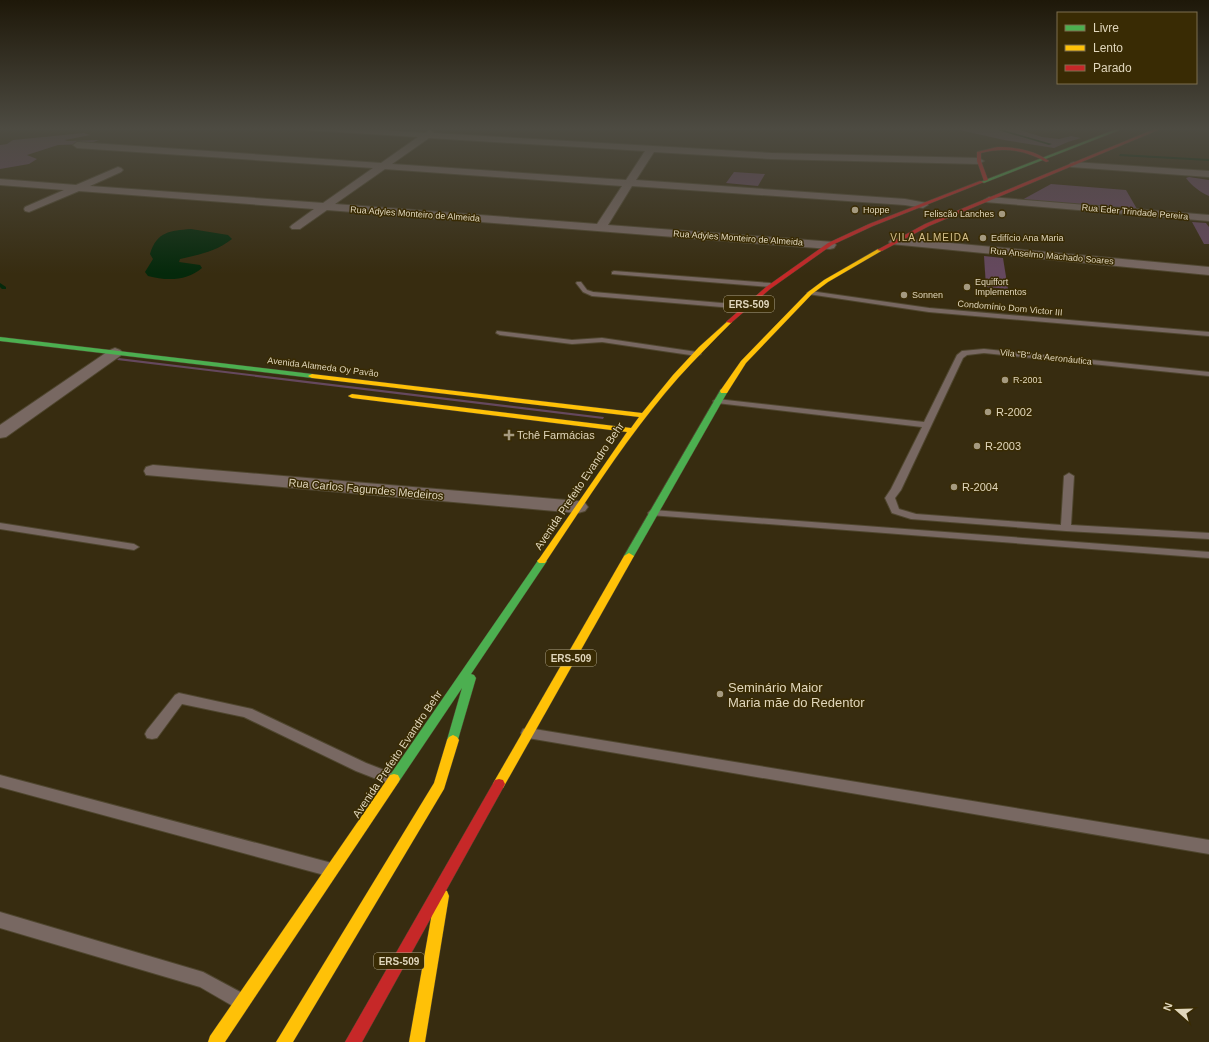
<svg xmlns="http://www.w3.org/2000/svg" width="1209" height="1042" font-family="Helvetica,sans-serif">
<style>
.green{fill:#65485e}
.water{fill:#05290b}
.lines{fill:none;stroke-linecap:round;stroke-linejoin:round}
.stream{fill:#05290b;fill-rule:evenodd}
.lane-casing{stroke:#4f462f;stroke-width:2}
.street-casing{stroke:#4f462f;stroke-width:2}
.fast-casing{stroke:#4f462f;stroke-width:1}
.slow-casing{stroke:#4f462f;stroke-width:1}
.jam-casing{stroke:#4f462f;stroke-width:1}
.lane{fill:#786862;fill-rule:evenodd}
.street{fill:#786862;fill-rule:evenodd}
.fast{fill:#4caf50;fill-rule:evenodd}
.slow{fill:#ffc107;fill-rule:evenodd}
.jam{fill:#c62828;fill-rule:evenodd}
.poi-dot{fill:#a59a80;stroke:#392b04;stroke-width:1.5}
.labels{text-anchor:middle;stroke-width:3;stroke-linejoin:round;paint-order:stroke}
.far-poi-label{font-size:9px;fill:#e0d6bc;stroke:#392b04;text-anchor:start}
.far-street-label{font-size:9px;fill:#e0d6bc;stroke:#392b04}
.far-neighbourhood-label{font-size:10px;letter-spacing:1px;fill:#d5c08c;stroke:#392b04}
.shield{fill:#392b04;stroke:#aea385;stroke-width:1}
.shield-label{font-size:10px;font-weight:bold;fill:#e0d6bc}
.poi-label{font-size:11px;fill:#e0d6bc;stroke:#392b04;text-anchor:start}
.street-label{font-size:11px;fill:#e0d6bc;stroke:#392b04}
.near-poi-label{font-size:13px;fill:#e0d6bc;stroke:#392b04;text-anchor:start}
</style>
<rect width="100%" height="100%" fill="#372c10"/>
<g class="green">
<polygon points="951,128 1014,128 1042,137 1059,139 1071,136 1081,138 1068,142 1054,148 1004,140"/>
<polygon points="84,133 90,135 65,140 67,141 99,140 88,144 58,145 27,155 37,159 29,164 0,169 0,145 7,144 13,140"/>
<polygon points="734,172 765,174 758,186 726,183"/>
<path d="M1189 177 1209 180V196C1200 192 1192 186 1186 178Z"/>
<polygon points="1051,184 1126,190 1137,209 1020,201"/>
<polygon points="1192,222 1206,223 1209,227 1209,244 1204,244"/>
<polygon points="984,256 1003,258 1008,289 986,287"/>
<polygon points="119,358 604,417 603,419 117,360"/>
</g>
<path class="water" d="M191 229 228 235 232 239C215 252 201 254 180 259L179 262 200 265 202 268C187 281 167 281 148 276L145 272 153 259 150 254C157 231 170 231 191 229Z"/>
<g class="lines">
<g class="stream">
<polygon points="991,128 996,128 1052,144 1049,145"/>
<polygon points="1120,154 1209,159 1209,161 1119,156"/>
<polygon points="0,283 6,287 6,289 2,289 0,287"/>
</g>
<g class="lane-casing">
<g id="lane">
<polygon points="614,271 770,283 773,285 770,287 612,274 612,272"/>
<polygon points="577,282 581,282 587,290 593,292 745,305 748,307 745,309 592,296 583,292 576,283"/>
<polygon points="810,291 929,308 1209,332 1209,336 929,312 808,294 807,293"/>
<polygon points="497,331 572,340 602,338 697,352 701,354 697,356 602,342 572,344 500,335 496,333"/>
<polygon points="984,349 1209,372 1209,376 984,353 967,355 963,358 901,490 895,498 899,509 916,514 1061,525 1064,476 1069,473 1074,476 1071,525 1209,533 1209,539 1066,531 911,519 892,513 885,498 891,489 922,427 717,403 713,401 717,399 924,422 957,355 962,351"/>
<polygon points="653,510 1209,552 1209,558 650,515 648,513 650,511"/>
<polygon points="0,523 134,544 139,547 134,550 0,529"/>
<polygon points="179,693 252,709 366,763 397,775 399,779 397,783 392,785 356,771 244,717 182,704 157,738 152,739 147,738 145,734 147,730 175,695"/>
<polygon points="528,728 1209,840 1209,854 528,738 523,737 521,733 523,729"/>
<polygon points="0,775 328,862 333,864 336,869 333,874 328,876 0,787"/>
<polygon points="0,912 203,972 244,994 247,1000 244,1006 238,1009 200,987 0,928"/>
</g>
</g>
<g class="street-casing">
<g id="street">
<path d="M304 128H352L425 133 430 130 434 133 771 153 979 158 984 161 979 164 771 159 654 152 636 180 905 199 927 203 928 205 923 208 905 205 632 186 608 225 834 242 836 245 834 248 830 249 327 210 300 229H292L290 227 292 225 314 209 79 191 29 212 25 211 24 209 25 207 64 190 0 185V179L76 185 118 167 121 168 123 170 121 172 90 186 323 203 373 168 77 148 73 145 77 142 381 163 418 137 308 130ZM429 138 645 151 626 180 392 164ZM385 169 622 186 597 224 335 204Z"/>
<polygon points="1074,162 1209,171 1209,177 1071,167 1069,165 1071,163"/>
<polygon points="989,197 1209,215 1209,221 985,202 984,200"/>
<polygon points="895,238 1209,267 1209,275 891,244 889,242 891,240"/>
<polygon points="115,348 120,350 123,353 120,356 6,437 0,438 0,425 110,350"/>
<polygon points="153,465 578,501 585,503 588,507 585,511 578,513 146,475 144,471 146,467"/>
</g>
</g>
<g class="fast-casing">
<g id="fast">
<polygon points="1119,128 1125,128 984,183 980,182"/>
<polygon points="0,337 312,374 316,376 312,378 0,341"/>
<polygon points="721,389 727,389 728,391 634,556 632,558 626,558 624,556"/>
<polygon points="542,558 547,561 471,674 474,675 476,678 457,743 453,745 449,743 447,740 462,688 398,783 394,784 390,783 388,779 390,775 539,559"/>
</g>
</g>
<g class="slow-casing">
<g id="slow">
<polygon points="878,249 883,250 828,282 812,294 746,363 727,393 721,393 720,391 741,361 808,292 824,280"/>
<path d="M729 320 732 322 731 323C713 341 695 359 678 378 628 435 587 500 545 563H539L537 561 539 559 627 432 352 398 348 396 352 394 631 428 639 417 312 378 308 376 312 374 642 413 673 375 699 347Z"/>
<polygon points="629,553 634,556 503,788 499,789 495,788 493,784 495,780 624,556"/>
<polygon points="453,735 457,737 459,740 444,789 293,1042 276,1042 434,783 447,740 449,737"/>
<polygon points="394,774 398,775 400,779 398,783 225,1042 208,1042 210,1036 390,775"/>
<polygon points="442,889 447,891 449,896 425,1042 409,1042 435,896 437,891"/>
</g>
</g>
<g class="jam-casing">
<g id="jam">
<polygon points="1157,128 1163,128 929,226 882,251 877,250 925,224"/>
<path d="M997 147C1015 147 1034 150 1049 161L1046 162C1025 150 1004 147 981 153V161L988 180 984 181 977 161V152Z"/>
<polygon points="980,181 984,182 873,226 832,245 770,289 731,323 726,322 766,287 828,243 869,224"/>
<polygon points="499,779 503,780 505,784 503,788 362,1042 345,1042 495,780"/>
</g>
</g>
<use href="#lane" class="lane"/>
<use href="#street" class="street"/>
<use href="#fast" class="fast"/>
<use href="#slow" class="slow"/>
<use href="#jam" class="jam"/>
</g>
<linearGradient id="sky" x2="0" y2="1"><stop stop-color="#1e1809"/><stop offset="0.47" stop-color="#4d4b42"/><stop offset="1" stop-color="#4d4b42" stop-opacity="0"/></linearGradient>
<rect width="1209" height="274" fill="url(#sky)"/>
<g class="poi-dot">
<circle cx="855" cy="210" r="4"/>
<circle cx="1002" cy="214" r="4"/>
<circle cx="983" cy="238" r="4"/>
<circle cx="967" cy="287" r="4"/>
<circle cx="904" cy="295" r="4"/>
<circle cx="1005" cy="380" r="4"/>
<circle cx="988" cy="412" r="4"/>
<path d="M507 429h4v4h4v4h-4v4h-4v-4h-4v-4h4z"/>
<circle cx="977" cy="446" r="4"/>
<circle cx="954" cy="487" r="4"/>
<circle cx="720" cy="694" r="4"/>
</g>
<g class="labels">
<g class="far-poi-label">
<text x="863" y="213">Hoppe</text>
<text x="994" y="217" text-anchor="end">Feliscão Lanches</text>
<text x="991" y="241">Edifício Ana Maria</text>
<text x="975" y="285">Equiffort<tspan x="975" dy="10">Implementos</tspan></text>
<text x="912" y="298">Sonnen</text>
<text x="1013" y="383">R-2001</text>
</g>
<g class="far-street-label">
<text transform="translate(1135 212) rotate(5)" y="3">Rua Eder Trindade Pereira</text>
<text transform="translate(415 214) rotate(4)" y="3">Rua Adyles Monteiro de Almeida</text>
<text transform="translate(738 238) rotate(4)" y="3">Rua Adyles Monteiro de Almeida</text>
<text transform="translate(1052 256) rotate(5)" y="3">Rua Anselmo Machado Soares</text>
<text transform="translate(1010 308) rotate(5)" y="3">Condomínio Dom Victor III</text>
<text transform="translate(1046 357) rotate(6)" y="3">Vila "B" da Aeronáutica</text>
<text transform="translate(323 367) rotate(7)" y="3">Avenida Alameda Oy Pavão</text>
</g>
<g class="far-neighbourhood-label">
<text x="930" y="241">VILA ALMEIDA</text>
</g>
<g class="shield">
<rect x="724" y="296" width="50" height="16" rx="3"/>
<rect x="546" y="650" width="50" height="16" rx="3"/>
<rect x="374" y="953" width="50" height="16" rx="3"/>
</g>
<g class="shield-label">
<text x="749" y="308">ERS-509</text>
<text x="571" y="662">ERS-509</text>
<text x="399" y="965">ERS-509</text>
</g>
<g class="poi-label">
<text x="996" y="416">R-2002</text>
<text x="517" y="439">Tchê Farmácias</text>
<text x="985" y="450">R-2003</text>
<text x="962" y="491">R-2004</text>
</g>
<g class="street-label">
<text transform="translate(579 486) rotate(-56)" y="4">Avenida Prefeito Evandro Behr</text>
<text transform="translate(366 489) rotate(5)" y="4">Rua Carlos Fagundes Medeiros</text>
<text transform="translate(397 754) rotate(-56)" y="4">Avenida Prefeito Evandro Behr</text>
</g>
<g class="near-poi-label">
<text x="728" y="692">Seminário Maior<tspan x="728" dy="15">Maria mãe do Redentor</tspan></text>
</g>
</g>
<rect x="1057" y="12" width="140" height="72" fill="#392b04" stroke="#7c6f4e"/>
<rect x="1065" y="25" width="20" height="6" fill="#4caf50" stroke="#7c6f4e"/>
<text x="1093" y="32" font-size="12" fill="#e0d6bc">Livre</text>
<rect x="1065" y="45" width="20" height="6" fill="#ffc107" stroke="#7c6f4e"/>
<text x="1093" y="52" font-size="12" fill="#e0d6bc">Lento</text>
<rect x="1065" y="65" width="20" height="6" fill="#c62828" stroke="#7c6f4e"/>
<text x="1093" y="72" font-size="12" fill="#e0d6bc">Parado</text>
<g transform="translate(1177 1010) rotate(290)" stroke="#392b04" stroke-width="3" paint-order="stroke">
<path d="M0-3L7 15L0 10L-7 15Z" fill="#e0d6bc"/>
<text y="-6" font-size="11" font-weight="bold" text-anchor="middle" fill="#e0d6bc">N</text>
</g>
</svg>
